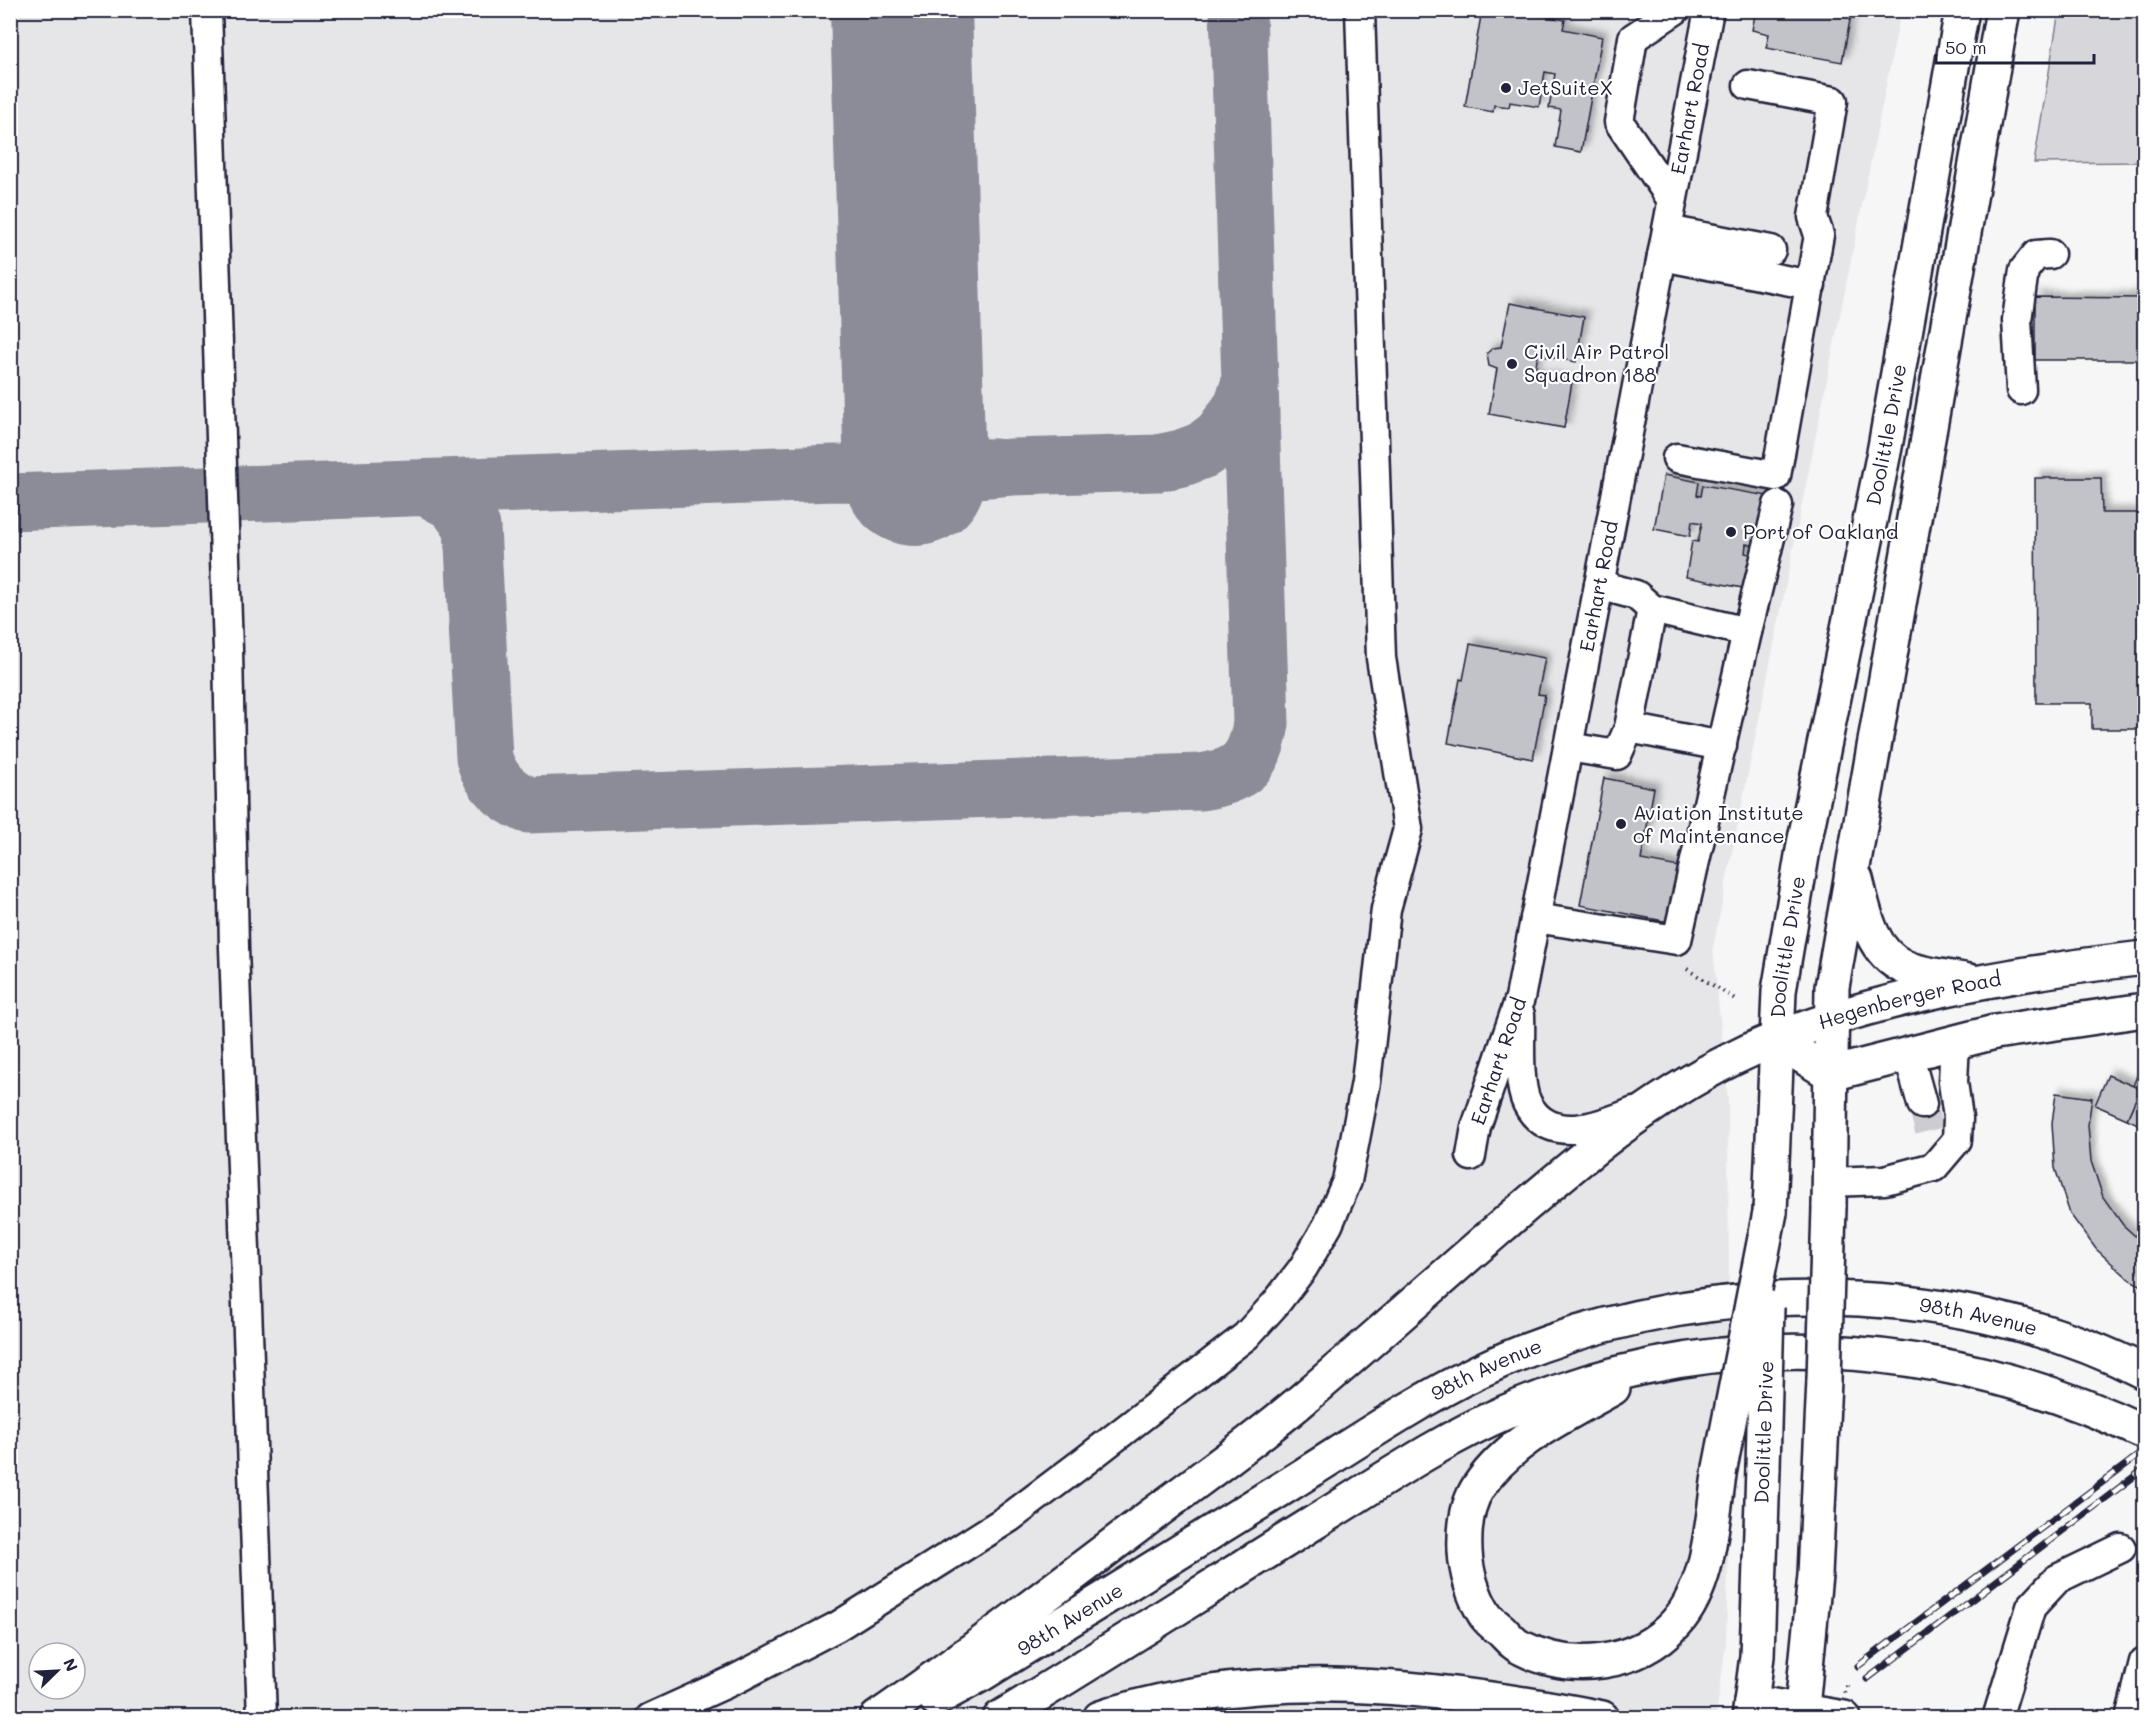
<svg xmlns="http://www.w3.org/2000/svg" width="2155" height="1728" font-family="Mali,sans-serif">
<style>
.built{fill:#e6e6e9;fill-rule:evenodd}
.green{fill:#d7d7db;stroke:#7c7c8b;stroke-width:1.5}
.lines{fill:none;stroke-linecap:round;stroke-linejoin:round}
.taxiway{stroke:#8c8c99;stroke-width:57}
.runway{stroke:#8c8c99;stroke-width:142}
.building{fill:#c2c2c9;stroke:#22223b;stroke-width:1.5;filter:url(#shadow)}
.minor-tunnel{stroke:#ccccd1;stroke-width:28;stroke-dasharray:28 14;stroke-linecap:butt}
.minor-casing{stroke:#22223b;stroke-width:33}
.major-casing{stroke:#22223b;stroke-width:38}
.path{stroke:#22223b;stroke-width:4;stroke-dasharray:1.5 4.5;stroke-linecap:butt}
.minor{stroke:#fff;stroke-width:28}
.major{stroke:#fff;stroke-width:33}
.rail-casing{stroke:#22223b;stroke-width:7}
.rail{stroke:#fff;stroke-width:4.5;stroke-dasharray:14;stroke-linecap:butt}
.major-bridge-casing{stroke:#22223b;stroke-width:38;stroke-linecap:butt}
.major-bridge{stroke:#fff;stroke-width:33}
.poi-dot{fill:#22223b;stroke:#fff;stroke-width:2}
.labels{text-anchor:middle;stroke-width:4.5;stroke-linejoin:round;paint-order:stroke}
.poi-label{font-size:20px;fill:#22223b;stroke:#fff;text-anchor:start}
.street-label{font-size:20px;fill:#22223b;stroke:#fff}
</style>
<defs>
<filter id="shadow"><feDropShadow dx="5.5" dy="-5.5" stdDeviation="3" flood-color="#0004"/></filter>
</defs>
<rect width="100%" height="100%" fill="#f6f6f7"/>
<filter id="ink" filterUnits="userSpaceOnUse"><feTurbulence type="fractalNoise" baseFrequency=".0167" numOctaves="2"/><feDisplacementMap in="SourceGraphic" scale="12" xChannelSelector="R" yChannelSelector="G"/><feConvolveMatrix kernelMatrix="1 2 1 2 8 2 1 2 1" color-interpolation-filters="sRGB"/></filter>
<g filter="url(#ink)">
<path class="built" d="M11 11H1901L1713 948 1728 1101 1730 1487 1726 1643 1716 1717 11 1718ZM39 1653H75V1689H39Z"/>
<polygon class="green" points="2059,11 2144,11 2144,162 2034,163"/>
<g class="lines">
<g class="taxiway">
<path d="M913 382C923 411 931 451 963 464 972 468 986 466 996 467"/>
<path d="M427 488 455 503 472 527 484 758C491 782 505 795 528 805L1200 782C1241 776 1255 764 1261 723L1238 10"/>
<polyline points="10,502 835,473 915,475 1012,467 1158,463 1182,458 1203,450 1221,436 1242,407 1250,382"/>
</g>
<polyline class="runway" points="901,10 915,475"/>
</g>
<g class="building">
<polygon points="1482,10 1513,10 1565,20 1563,29 1602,37 1581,152 1555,147 1561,110 1549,108 1555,74 1545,72 1539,107 1510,102 1509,107 1494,105 1493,112 1465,107"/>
<polygon points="1756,10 1852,10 1842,62 1766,48 1769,34 1752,30"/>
<polygon points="2035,297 2144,298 2144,360 2035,360"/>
<polygon points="1510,303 1584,317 1576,362 1538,355 1534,375 1572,382 1564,428 1489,414 1497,369 1489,366 1487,353 1493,348 1501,347"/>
<polygon points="1664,475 1699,482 1697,495 1701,496 1703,485 1768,496 1759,547 1746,544 1745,553 1754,555 1748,589 1686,577 1692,541 1698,542 1702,523 1692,521 1690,536 1654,529"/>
<polygon points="2035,478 2101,478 2102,513 2144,513 2144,729 2092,729 2092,703 2036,703"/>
<polygon points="1470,644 1545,658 1538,694 1545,695 1533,759 1448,743 1460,679 1463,680"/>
<polygon points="1604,778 1654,788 1641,860 1679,867 1669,922 1580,905"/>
<polygon points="2138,1073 2144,1076 2144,1127 2127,1119 2140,1089 2133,1086"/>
<polygon points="2108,1075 2140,1089 2127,1119 2095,1105"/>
<polygon points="2056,1093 2092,1098 2088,1125 2091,1161 2103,1197 2123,1225 2144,1244 2144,1287 2130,1280 2096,1249 2070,1214 2055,1168 2052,1123"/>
</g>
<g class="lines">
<polyline class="minor-tunnel" points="1922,1104 1930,1135"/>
<g class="minor-casing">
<g id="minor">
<polyline points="207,10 228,650 234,948 262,1718"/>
<polyline points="1672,200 1619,122 1633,38 1675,10"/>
<polyline points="1667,230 1771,250"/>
<polyline points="1662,256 1811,285"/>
<polyline points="2021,390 2017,320 2024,270 2036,255 2050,254"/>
<polyline points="1677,458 1776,476 1819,235 1813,217 1833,101 1748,85"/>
<polyline points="1599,585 1636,595 1652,609 1747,632 1778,505"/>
<polyline points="1652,609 1629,728 1722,746"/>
<polyline points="1568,747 1617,755 1629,728"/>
<polyline points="1535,918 1677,940 1747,632"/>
<path d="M1520 1015C1521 1038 1517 1083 1527 1103 1549 1146 1600 1126 1634 1112"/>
<polyline points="1908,1053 1922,1104"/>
<path id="s1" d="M1471 1156 1476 1127 1520 998 1709 10"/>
<polyline points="1829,1182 1885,1180 1934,1167 1957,1140 1958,1118 1953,1082 1955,1042"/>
<polyline points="650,1718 736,1679 838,1626 1009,1518 1086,1460 1246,1336 1276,1303 1303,1268 1328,1225 1347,1181 1366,1082 1386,909 1408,829 1381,658 1360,10"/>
<polyline points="1997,1718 2031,1607 2057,1579 2121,1548"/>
<polyline points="2130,1718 2144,1662"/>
</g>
</g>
<g class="major-casing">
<g id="major">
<path d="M1856 879C1864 911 1870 951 1904 967 1923 975 1949 977 1969 981"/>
<polyline points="1775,1039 1831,1074 1995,1032 2144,1010"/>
<polyline points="1829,1207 1832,987 2003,10"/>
<path id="s2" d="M1770 1212 1779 991 1804 844 1885 447 1962 10"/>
<path d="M1613 1388C1566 1415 1511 1439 1479 1486 1466 1505 1464 1529 1465 1551 1466 1572 1473 1596 1485 1615 1489 1621 1496 1626 1501 1630 1507 1636 1514 1645 1522 1648 1571 1673 1637 1666 1676 1623 1711 1584 1712 1518 1720 1468"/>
<path id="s3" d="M936 1699 982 1674C1085 1610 1188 1547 1291 1483 1352 1445 1413 1403 1477 1372 1676 1276 1947 1271 2144 1372"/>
<polyline points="1751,1702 1844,1718"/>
<path id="s4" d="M877 1718C971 1653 1061 1584 1152 1515 1202 1477 1254 1441 1302 1400 1369 1343 1435 1284 1502 1226 1575 1163 1646 1101 1734 1058 1852 999 2014 973 2144 958"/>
<path d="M1000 1718C1106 1654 1210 1587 1315 1522 1377 1484 1439 1441 1506 1412 1714 1321 1941 1336 2144 1432"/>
<path d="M1100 1718C1261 1663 1439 1686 1602 1718"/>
<polyline points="1749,1718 1757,1656 1763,1468"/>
<polyline points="1801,1718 1815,1575 1824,1380"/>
</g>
</g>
<g class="path">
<polyline points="1687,969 1735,999"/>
<polyline points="1845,1693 1848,1683"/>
</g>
<use href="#minor" class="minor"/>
<use href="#major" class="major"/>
<g class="rail-casing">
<g id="rail">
<polyline points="1858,1666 2144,1451"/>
<polyline points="1867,1679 2144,1469"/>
<polyline points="1250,1718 1335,1715 1360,1718"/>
</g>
</g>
<use href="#rail" class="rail"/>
<g class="major-bridge-casing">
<g id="major-bridge">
<polyline points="1824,1380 1829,1207"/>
<polyline points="1720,1468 1770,1212"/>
<polyline points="1763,1468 1767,1307"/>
</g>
</g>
<use href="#major-bridge" class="major-bridge"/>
</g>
</g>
<g class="poi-dot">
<circle cx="1506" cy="88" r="6"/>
<circle cx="1512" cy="364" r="6"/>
<circle cx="1731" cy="532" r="6"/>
<circle cx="1621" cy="824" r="6"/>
</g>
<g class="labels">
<g class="poi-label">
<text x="1518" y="95">JetSuiteX</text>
<text x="1524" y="359">Civil Air Patrol<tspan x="1524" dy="23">Squadron 188</tspan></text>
<text x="1743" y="539">Port of Oakland</text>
<text x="1633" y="820">Aviation Institute<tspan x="1633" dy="23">of Maintenance</tspan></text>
</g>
<g class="street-label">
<text dy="7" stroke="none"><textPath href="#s1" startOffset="1071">Earhart Road</textPath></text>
<text dy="7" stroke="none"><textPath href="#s2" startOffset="788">Doolittle Drive</textPath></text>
<text dy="7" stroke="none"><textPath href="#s1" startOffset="585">Earhart Road</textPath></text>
<text dy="7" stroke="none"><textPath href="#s2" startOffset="266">Doolittle Drive</textPath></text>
<text dy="7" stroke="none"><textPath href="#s4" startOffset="1269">Hegenberger Road</textPath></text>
<text dy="7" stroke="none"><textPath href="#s1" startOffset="99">Earhart Road</textPath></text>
<text dy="7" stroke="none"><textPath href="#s3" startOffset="1146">98th Avenue</textPath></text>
<text dy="7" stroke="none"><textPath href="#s3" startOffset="642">98th Avenue</textPath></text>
<text transform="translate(1764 1432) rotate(-88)" y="7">Doolittle Drive</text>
<text dy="7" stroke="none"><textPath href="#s3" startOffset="156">98th Avenue</textPath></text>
</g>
</g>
<rect width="2155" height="1728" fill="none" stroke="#fff" stroke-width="36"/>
<rect x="18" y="18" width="2119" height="1692" fill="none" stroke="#22223b" stroke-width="2" filter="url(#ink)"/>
<g transform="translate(57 1671) rotate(66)"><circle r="28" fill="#ffffff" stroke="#a7a7b1" stroke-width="1.5"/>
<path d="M0-4.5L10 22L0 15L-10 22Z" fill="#22223b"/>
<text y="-9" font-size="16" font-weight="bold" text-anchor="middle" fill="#22223b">N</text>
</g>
<path d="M1936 54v9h158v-9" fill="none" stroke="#22223b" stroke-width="3"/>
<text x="1945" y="54" font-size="18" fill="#22223b" stroke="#ffffff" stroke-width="4.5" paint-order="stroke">50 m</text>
</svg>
